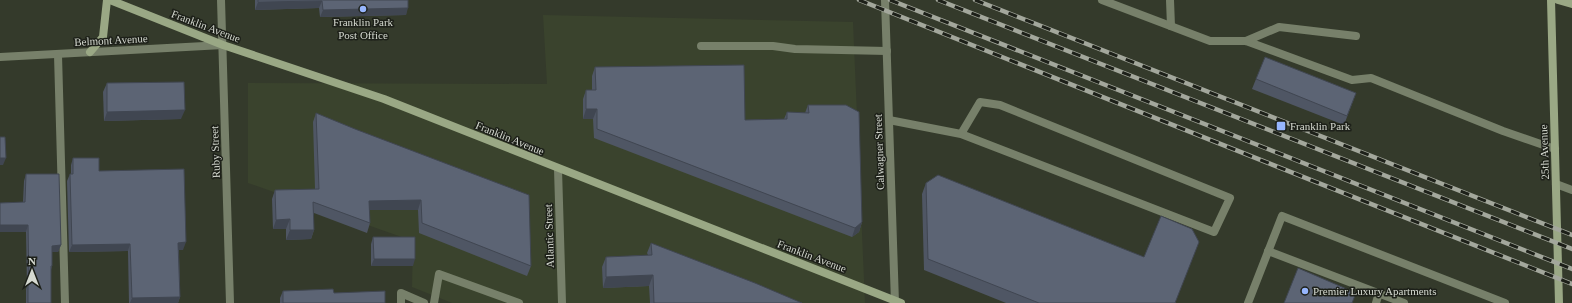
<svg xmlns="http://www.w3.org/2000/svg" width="1572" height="303" font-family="Georgia,serif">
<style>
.built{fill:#3a432d}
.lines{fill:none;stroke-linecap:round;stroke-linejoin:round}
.service{stroke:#77806a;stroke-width:8}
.minor{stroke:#77806a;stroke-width:8}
.secondary{stroke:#9aa885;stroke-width:8}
.rail-casing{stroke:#a3a79c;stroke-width:4.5}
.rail{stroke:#1d2019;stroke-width:3;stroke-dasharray:9;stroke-linecap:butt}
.wall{fill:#4f5664}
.shaded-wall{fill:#404651}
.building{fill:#5c6474;stroke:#404651}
.poi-dot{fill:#97b6fd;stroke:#1d2019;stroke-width:1.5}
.labels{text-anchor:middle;stroke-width:3;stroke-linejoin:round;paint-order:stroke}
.poi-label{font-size:11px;fill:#d6dad1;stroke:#1d2019;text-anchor:start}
.street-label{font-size:11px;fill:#d6dad1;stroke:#1d2019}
</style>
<rect width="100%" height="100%" fill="#343a2b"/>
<polygon class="built" points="543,15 853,22 865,303 452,303 412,287 413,241 248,183 248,83 547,84"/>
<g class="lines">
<g class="service">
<polyline points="1102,0 1210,41 1246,41 1352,80 1371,78 1503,131 1555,149"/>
<polyline points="1170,0 1171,26"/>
<polyline points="1246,41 1279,27 1356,36"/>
<polyline points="701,46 773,46 795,49 887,51"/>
<polyline points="58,55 65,303"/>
<polyline points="889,120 961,134 980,102 1000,105 1230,198 1214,232 961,134"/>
<polyline points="1556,184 1572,190"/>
<polyline points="1268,251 1404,303"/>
<polyline points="401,303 401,293 424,303"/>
<polyline points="434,303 439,274 519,303"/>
<polyline points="1248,303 1282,216 1505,303"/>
<polyline points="1376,303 1379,293"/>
</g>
<g class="minor">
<polyline points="221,0 230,303"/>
<polyline points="885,0 895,303"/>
<polyline points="0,57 223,45"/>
<polyline points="558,169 562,303"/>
</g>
<g class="secondary">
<polyline points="110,0 223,45 384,99 901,303"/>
<polyline points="1551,0 1559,303"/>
<polyline points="1558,0 1572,4"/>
<polyline points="90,52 103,37 107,0"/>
</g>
<g class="rail-casing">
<g id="rail">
<polyline points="859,0 1572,284"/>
<polyline points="890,0 1572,269"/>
<polyline points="938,0 1572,249"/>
<polyline points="975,0 1572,235"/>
</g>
</g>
<use href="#rail" class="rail"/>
</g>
<g class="wall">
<polygon points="255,0 408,0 406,15 320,17 319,8 255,10"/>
<polygon points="595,67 745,120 784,119 787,112 805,113 808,105 862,222 859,232 852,237 594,138 593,119 583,119 583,99 586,90 592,90 592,76"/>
<polygon points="1256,79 1356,93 1344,125 1252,89"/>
<polygon points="107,83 181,119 104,121 103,92"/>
<polygon points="316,113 531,266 527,276 419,233 418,210 370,210 370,223 367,233 314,213 314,230 311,239 286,240 286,229 273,229 272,199 275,190 315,189 313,122"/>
<polygon points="73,158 99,171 183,250 179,250 180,297 178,303 129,303 128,251 69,252 67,181 70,174 71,174 71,165"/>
<polygon points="26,174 61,245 58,252 52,252 52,266 51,270 51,303 26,303 26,289 27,286 26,232 0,232 0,203 23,202 24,181"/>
<polygon points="926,183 1144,257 1176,303 1006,303 924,270 922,194"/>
<polygon points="373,237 413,266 371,266 371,244"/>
<polygon points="651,243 802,303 650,303 649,286 603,288 602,267 606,257 648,255 647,253"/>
<polygon points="283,291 385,303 280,303 280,298"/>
</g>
<g class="shaded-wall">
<polygon points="322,1 319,8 255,10 258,2"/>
<polygon points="408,8 406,15 320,17 323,10"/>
<polygon points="586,109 597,109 593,119 583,119"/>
<polygon points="185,110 181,119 104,121 107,112"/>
<polygon points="0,158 6,158 3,165 0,165"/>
<polygon points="421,200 418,210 366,210 369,201"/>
<polygon points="290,219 286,229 273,229 276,220"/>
<polygon points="862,222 859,232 852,237 855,228"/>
<polygon points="0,225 28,225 26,232 0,232"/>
<polygon points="290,230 314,230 311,239 286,240"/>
<polygon points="186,242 183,250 176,250 178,243"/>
<polygon points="130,244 128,251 69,252 72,245"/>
<polygon points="61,245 58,252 49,252 52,246"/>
<polygon points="374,259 415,259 413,266 371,266"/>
<polygon points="653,275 649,286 603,288 606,277"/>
<polygon points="180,297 178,303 130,303 132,298"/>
</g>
<g class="building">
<polygon points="258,0 408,0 408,8 323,10 322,1 258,2"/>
<polygon points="1265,57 1356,93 1347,116 1256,79"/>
<polygon points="744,65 745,120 787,119 787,112 809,113 808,105 846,105 859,112 862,222 855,228 597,129 597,109 586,109 586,90 596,90 595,67"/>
<polygon points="184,82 185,110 107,112 107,83"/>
<polygon points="316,113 355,129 529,195 531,266 422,223 421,200 369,201 370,223 313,202 314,230 290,230 290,219 276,220 275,190 319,189"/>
<polygon points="0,137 5,137 6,158 0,158"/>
<polygon points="73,158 99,158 99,171 184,169 186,242 178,243 180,297 132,298 130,244 72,245 70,174 73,174"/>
<polygon points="26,174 59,174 61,245 52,246 52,266 51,266 51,303 28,303 28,283 29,283 28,225 0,225 0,203 25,202"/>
<polygon points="938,175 1144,257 1161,216 1192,229 1199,242 1175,303 1039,303 928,259 926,183"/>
<polygon points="373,237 415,237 415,259 374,259"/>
<polygon points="651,243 755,283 802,303 654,303 653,275 606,277 606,257 652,255"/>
<polygon points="1298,268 1356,293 1352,303 1284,303"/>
<polygon points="333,289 334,293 385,291 385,303 283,303 283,291"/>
</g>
<g class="poi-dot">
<circle cx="363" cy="9" r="4"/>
<rect x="1276" y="121" width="10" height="10" rx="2"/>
<circle cx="1305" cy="291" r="4"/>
</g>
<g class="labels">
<g class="poi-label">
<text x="363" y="26" text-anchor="middle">Franklin Park<tspan x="363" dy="13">Post Office</tspan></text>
<text x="1290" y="130">Franklin Park</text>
<text x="1313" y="295">Premier Luxury Apartments</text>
</g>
<g class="street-label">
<text transform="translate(206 26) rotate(21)" y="4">Franklin Avenue</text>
<text transform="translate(111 40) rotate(-3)" y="4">Belmont Avenue</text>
<text transform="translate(510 138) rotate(22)" y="4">Franklin Avenue</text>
<text transform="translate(215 152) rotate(-92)" y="4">Ruby Street</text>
<text transform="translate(879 152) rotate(-92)" y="4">Calwagner Street</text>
<text transform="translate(1544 152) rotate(-92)" y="4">25th Avenue</text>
<text transform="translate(549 236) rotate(-92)" y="4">Atlantic Street</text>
<text transform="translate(812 256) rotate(21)" y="4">Franklin Avenue</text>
</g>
</g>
<g transform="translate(32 271)" stroke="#1d2019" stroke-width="3" paint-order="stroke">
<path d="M0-3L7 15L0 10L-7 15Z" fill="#d6dad1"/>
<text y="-6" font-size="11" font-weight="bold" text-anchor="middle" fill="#d6dad1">N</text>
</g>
</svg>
